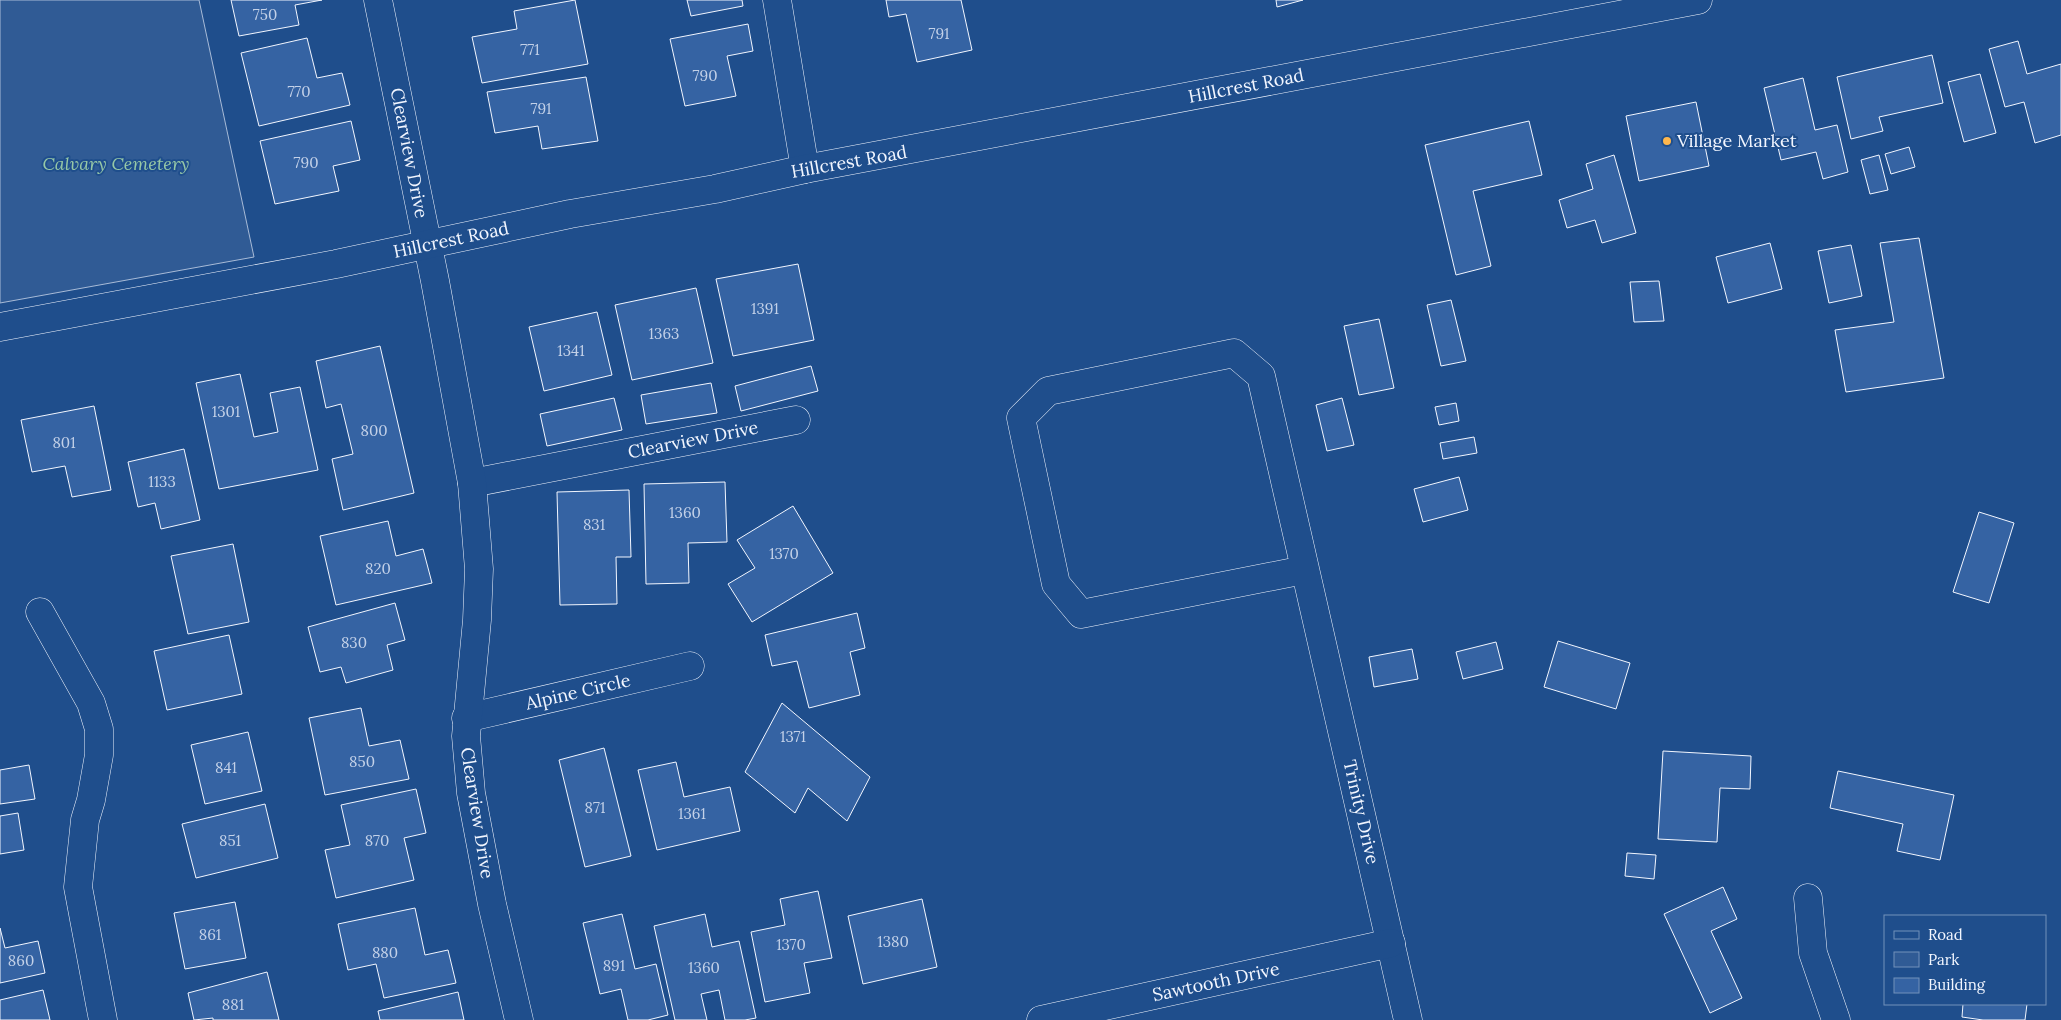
<svg xmlns="http://www.w3.org/2000/svg" width="2061" height="1020" font-family="Lora,serif">
<style>
.green{fill:#305b95;stroke:#a8bbd7}
.building{fill:#3563a3;stroke:#f2f6ff}
.lines{fill:none;stroke-linecap:round;stroke-linejoin:round}
.minor-casing{stroke:#f2f6ff;stroke-width:29}
.tertiary-casing{stroke:#f2f6ff;stroke-width:29}
.minor{stroke:#1f4e8c;stroke-width:28}
.tertiary{stroke:#1f4e8c;stroke-width:28}
.poi-dot{fill:#ffb74d;stroke:#1f4e8c;stroke-width:2}
.labels{text-anchor:middle;stroke-width:4;stroke-linejoin:round;paint-order:stroke}
.number-label{font-size:15px;fill:#c3d1e8}
.street-label{font-size:18px;fill:#f2f6ff;stroke:#1f4e8c}
.poi-label{font-size:18px;fill:#f2f6ff;stroke:#1f4e8c;text-anchor:start}
.park-label{font-size:18px;font-style:italic;fill:#97c8a6;stroke:#1f4e8c}
</style>
<rect width="100%" height="100%" fill="#1f4e8c"/>
<polygon class="green" points="0,0 199,0 254,257 0,303"/>
<g class="building">
<polygon points="231,0 322,0 295,5 299,25 239,36"/>
<polygon points="575,0 588,64 482,83 472,37 517,29 514,11"/>
<polygon points="687,0 742,0 743,6 691,16"/>
<polygon points="886,0 961,0 972,50 917,62 906,14 889,17"/>
<polygon points="1276,0 1303,0 1277,7"/>
<polygon points="748,24 753,51 727,56 736,96 685,106 670,39"/>
<polygon points="307,38 317,78 342,73 350,105 259,126 241,53"/>
<polygon points="2018,41 2027,74 2061,64 2061,135 2035,143 2024,102 2005,107 1989,49"/>
<polygon points="1932,55 1943,103 1879,117 1883,131 1851,139 1837,77"/>
<polygon points="1980,74 1996,133 1964,142 1948,82"/>
<polygon points="586,77 598,141 542,149 538,126 495,133 487,92"/>
<polygon points="1803,78 1815,130 1837,125 1848,172 1823,179 1816,152 1781,160 1764,88"/>
<polygon points="1696,102 1709,166 1639,181 1626,116"/>
<polygon points="351,121 360,160 333,166 339,191 275,204 260,141"/>
<polygon points="1529,121 1542,175 1473,191 1491,266 1456,275 1425,145"/>
<polygon points="1909,147 1915,167 1891,174 1885,154"/>
<polygon points="1614,155 1636,233 1602,243 1595,220 1567,228 1559,200 1593,189 1586,164"/>
<polygon points="1879,155 1888,190 1870,194 1861,160"/>
<polygon points="1919,238 1944,378 1846,392 1835,330 1894,322 1880,243"/>
<polygon points="1770,243 1782,289 1728,303 1716,257"/>
<polygon points="1851,245 1862,296 1829,303 1818,251"/>
<polygon points="798,264 814,340 733,356 716,279"/>
<polygon points="1659,281 1664,321 1634,322 1630,282"/>
<polygon points="696,288 713,363 632,380 615,305"/>
<polygon points="1451,300 1466,361 1441,366 1427,305"/>
<polygon points="597,312 612,375 544,391 529,327"/>
<polygon points="1379,319 1394,388 1359,395 1344,326"/>
<polygon points="380,346 414,493 343,510 332,459 353,454 341,404 326,408 316,361"/>
<polygon points="811,366 818,391 741,411 735,386"/>
<polygon points="240,374 254,437 278,432 270,393 300,387 318,470 219,489 196,383"/>
<polygon points="711,383 717,413 646,424 641,395"/>
<polygon points="614,398 622,430 547,446 540,414"/>
<polygon points="1342,398 1354,445 1327,451 1316,405"/>
<polygon points="1456,403 1459,421 1439,425 1435,407"/>
<polygon points="94,406 111,490 72,497 65,466 32,472 21,420"/>
<polygon points="1474,437 1477,453 1443,459 1440,443"/>
<polygon points="184,449 200,520 161,529 155,503 138,507 128,462"/>
<polygon points="1459,477 1468,510 1423,522 1414,489"/>
<polygon points="725,482 727,542 688,543 689,583 646,584 644,484"/>
<polygon points="629,490 631,557 616,557 617,604 560,605 557,492"/>
<polygon points="793,506 833,573 752,622 728,584 755,568 737,540"/>
<polygon points="1979,512 2014,523 1989,603 1953,592"/>
<polygon points="388,521 396,556 423,549 432,583 336,605 320,536"/>
<polygon points="233,544 249,622 188,634 171,556"/>
<polygon points="395,603 405,640 387,645 393,670 346,683 341,667 320,672 308,627"/>
<polygon points="857,613 865,648 850,652 860,695 809,708 797,661 772,666 765,635"/>
<polygon points="229,635 242,694 167,710 154,651"/>
<polygon points="1558,641 1630,663 1616,709 1544,687"/>
<polygon points="1496,642 1503,669 1463,679 1456,652"/>
<polygon points="1412,649 1418,679 1374,687 1369,657"/>
<polygon points="782,703 870,777 847,821 808,788 795,813 745,772"/>
<polygon points="361,708 369,746 400,740 409,779 325,795 309,718"/>
<polygon points="248,732 262,791 205,804 191,745"/>
<polygon points="604,748 631,856 585,867 559,760"/>
<polygon points="1663,751 1751,756 1750,789 1720,788 1717,842 1658,839"/>
<polygon points="676,762 684,797 730,787 740,831 657,850 638,770"/>
<polygon points="29,765 35,799 0,804 0,770"/>
<polygon points="1838,771 1954,795 1940,860 1897,851 1903,824 1830,808"/>
<polygon points="416,789 426,833 404,838 414,880 336,898 325,850 350,845 341,805"/>
<polygon points="265,804 278,858 196,878 182,824"/>
<polygon points="18,813 24,850 0,854 0,816"/>
<polygon points="1627,853 1656,855 1654,879 1625,876"/>
<polygon points="1723,887 1737,919 1711,931 1742,998 1710,1013 1664,914"/>
<polygon points="818,891 832,958 804,963 810,993 765,1002 751,932 785,925 780,899"/>
<polygon points="922,899 937,967 863,984 848,916"/>
<polygon points="235,902 246,958 185,969 174,913"/>
<polygon points="415,908 425,955 448,950 456,983 384,998 376,964 348,970 338,924"/>
<polygon points="622,914 635,969 656,964 668,1015 648,1020 628,1020 621,989 600,994 583,923"/>
<polygon points="705,914 712,947 739,941 756,1018 745,1020 725,1020 719,990 701,994 707,1020 675,1020 654,926"/>
<polygon points="0,928 5,948 38,941 45,973 0,983"/>
<polygon points="267,972 279,1020 213,1020 213,1018 194,1020 188,993"/>
<polygon points="43,990 50,1020 0,1020 0,1000"/>
<polygon points="458,992 464,1020 380,1020 378,1011"/>
<polygon points="1963,1004 2027,1004 2025,1020 1983,1020 1962,1017"/>
</g>
<g class="lines">
<g class="minor-casing">
<g id="minor">
<polyline points="777,0 805,169"/>
<polyline points="472,483 796,420"/>
<polyline points="1304,570 1081,614 1056,584 1021,418 1048,391 1234,353 1261,376 1408,1020"/>
<polyline points="40,612 91,703 99,729 99,755 91,800 85,820 78,887 103,1020"/>
<polyline points="466,718 690,666"/>
<polyline points="1808,898 1813,953 1836,1020"/>
<polyline points="1041,1020 1391,943"/>
</g>
</g>
<g class="tertiary-casing">
<g id="tertiary">
<polyline points="378,0 435,281 472,483 479,569 477,620 466,736 471,793 492,904 519,1020"/>
<polyline points="0,327 336,264 570,214 715,189 805,169 1698,0"/>
</g>
</g>
<use href="#minor" class="minor"/>
<use href="#tertiary" class="tertiary"/>
</g>
<circle class="poi-dot" cx="1667" cy="141" r="5"/>
<g class="labels">
<g class="number-label">
<text x="265" y="20">750</text>
<text x="939" y="39">791</text>
<text x="530" y="55">771</text>
<text x="705" y="81">790</text>
<text x="299" y="97">770</text>
<text x="541" y="114">791</text>
<text x="306" y="168">790</text>
<text x="765" y="314">1391</text>
<text x="664" y="339">1363</text>
<text x="571" y="356">1341</text>
<text x="226" y="417">1301</text>
<text x="374" y="436">800</text>
<text x="64" y="448">801</text>
<text x="162" y="487">1133</text>
<text x="685" y="518">1360</text>
<text x="594" y="530">831</text>
<text x="784" y="559">1370</text>
<text x="378" y="574">820</text>
<text x="354" y="648">830</text>
<text x="793" y="742">1371</text>
<text x="362" y="767">850</text>
<text x="226" y="773">841</text>
<text x="595" y="813">871</text>
<text x="692" y="819">1361</text>
<text x="230" y="846">851</text>
<text x="377" y="846">870</text>
<text x="210" y="940">861</text>
<text x="893" y="947">1380</text>
<text x="791" y="950">1370</text>
<text x="385" y="958">880</text>
<text x="21" y="966">860</text>
<text x="614" y="971">891</text>
<text x="704" y="973">1360</text>
<text x="233" y="1010">881</text>
</g>
<g class="street-label">
<text transform="translate(1246 86) rotate(-11)" y="6">Hillcrest Road</text>
<text transform="translate(409 153) rotate(79)" y="6">Clearview Drive</text>
<text transform="translate(849 162) rotate(-10)" y="6">Hillcrest Road</text>
<text transform="translate(451 240) rotate(-12)" y="6">Hillcrest Road</text>
<text transform="translate(693 440) rotate(-11)" y="6">Clearview Drive</text>
<text transform="translate(578 692) rotate(-13)" y="6">Alpine Circle</text>
<text transform="translate(1361 812) rotate(77)" y="6">Trinity Drive</text>
<text transform="translate(477 813) rotate(81)" y="6">Clearview Drive</text>
<text transform="translate(1216 982) rotate(-12)" y="6">Sawtooth Drive</text>
</g>
<g class="poi-label">
<text x="1677" y="147">Village Market</text>
</g>
<g class="park-label">
<text x="116" y="170">Calvary Cemetery</text>
</g>
</g>
<rect x="1884" y="915" width="162" height="90" fill="#1f4e8c" stroke="#7391ba"/>
<rect x="1894" y="931" width="25" height="8" fill="#1f4e8c" stroke="#7391ba"/>
<text x="1928" y="940" font-size="15" fill="#f2f6ff">Road</text>
<rect x="1894" y="952" width="25" height="15" fill="#305b95" stroke="#7391ba"/>
<text x="1928" y="965" font-size="15" fill="#f2f6ff">Park</text>
<rect x="1894" y="978" width="25" height="15" fill="#3563a3" stroke="#7391ba"/>
<text x="1928" y="990" font-size="15" fill="#f2f6ff">Building</text>
</svg>
